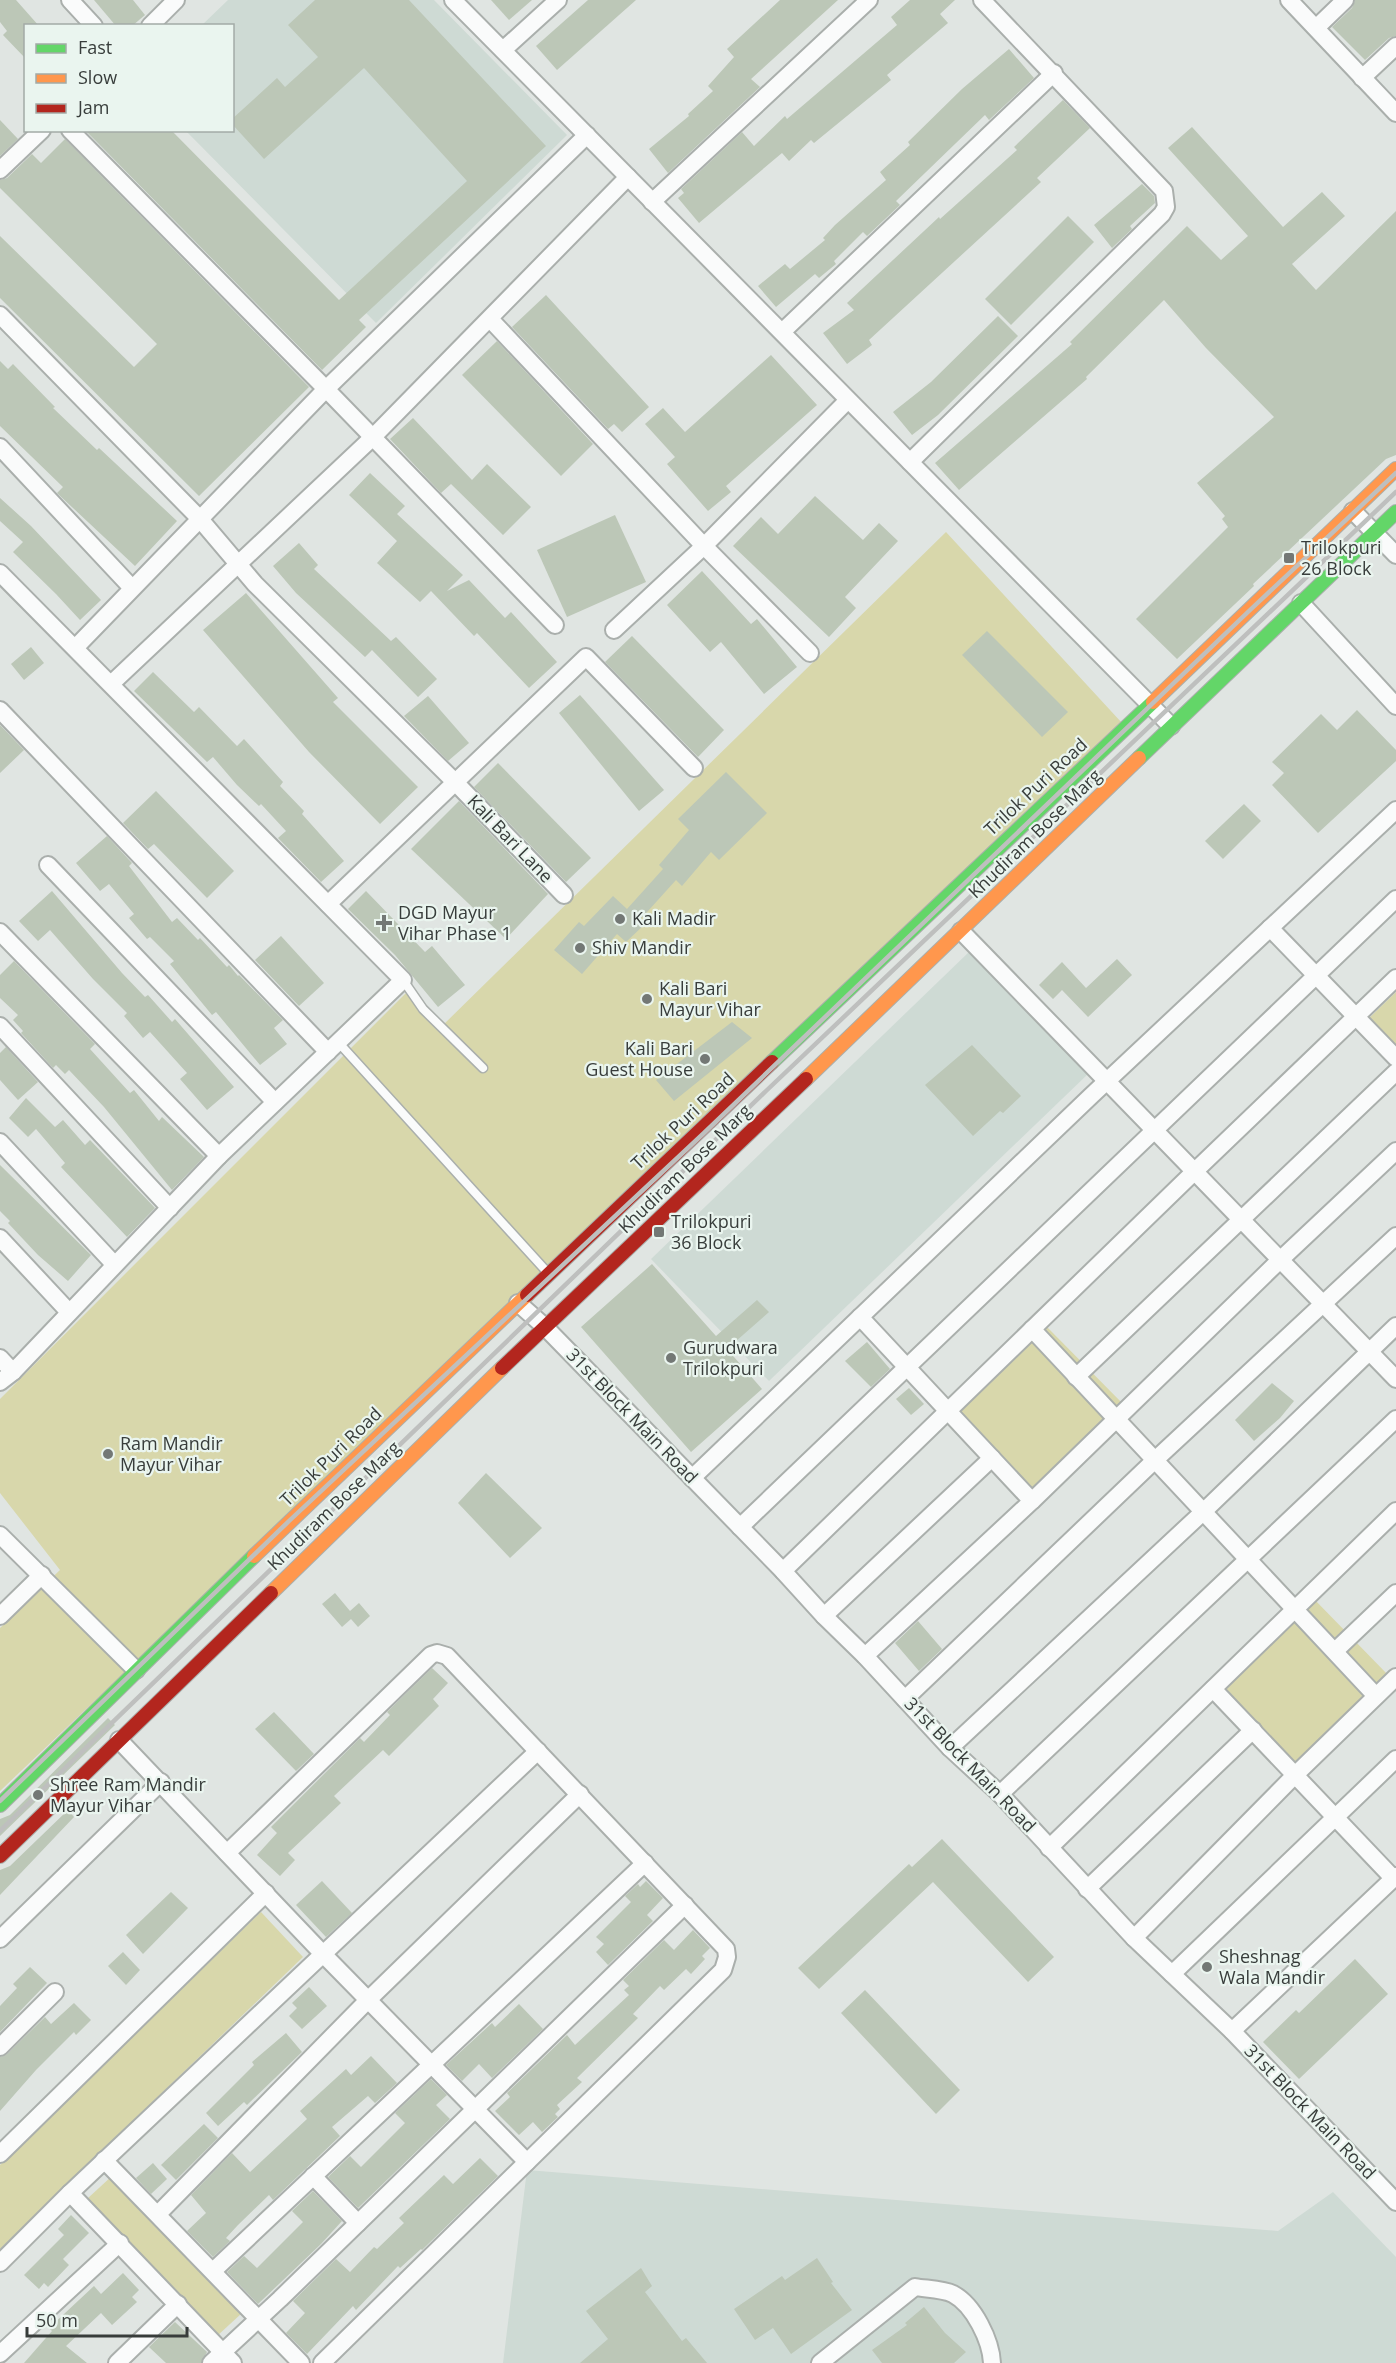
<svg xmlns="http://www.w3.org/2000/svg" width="1396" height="2363" font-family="'Open Sans',sans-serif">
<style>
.built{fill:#cedad4}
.green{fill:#d8d7ab}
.building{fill:#bcc7b7}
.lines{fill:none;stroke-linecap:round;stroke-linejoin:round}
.lane-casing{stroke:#aaafac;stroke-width:11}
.street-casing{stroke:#aaafac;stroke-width:20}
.fast-casing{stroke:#aaafac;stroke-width:16}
.slow-casing{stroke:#aaafac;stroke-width:16}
.jam-casing{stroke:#aaafac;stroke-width:16}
.lane{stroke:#fafbfb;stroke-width:8}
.street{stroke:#fafbfb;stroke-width:16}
.fast{stroke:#63d668;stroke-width:14}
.slow{stroke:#ff974d;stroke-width:14}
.jam{stroke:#b3261e;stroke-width:14}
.rail{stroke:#bebfbe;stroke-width:4.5}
.poi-dot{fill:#737875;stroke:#eaf5ef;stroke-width:2}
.labels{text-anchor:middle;stroke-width:4.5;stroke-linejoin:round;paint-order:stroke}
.poi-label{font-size:18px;fill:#383d3b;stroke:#eaf5ef;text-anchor:start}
.street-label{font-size:18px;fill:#383d3b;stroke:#eaf5ef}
</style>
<rect width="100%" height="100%" fill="#e0e5e2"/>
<g class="built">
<polygon points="228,0 434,0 567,135 376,323 186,131 232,130 232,26 202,25"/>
<polygon points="970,951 1088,1074 769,1381 651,1259"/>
<polygon points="527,2170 1278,2231 1333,2192 1396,2257 1396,2363 503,2363"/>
</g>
<g class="green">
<polygon points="946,532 1122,723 0,1791 0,1628 60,1570 0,1493 0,1399 407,992 441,1027"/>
<polygon points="1396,992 1396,1055 1365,1022"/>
<polygon points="1047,1327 1126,1407 1033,1494 957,1413"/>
<polygon points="1312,1597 1390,1677 1297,1765 1221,1684"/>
<polygon points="261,1912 303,1957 0,2249 0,2165"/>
<polygon points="112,2176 242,2313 217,2336 87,2199"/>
</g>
<g class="building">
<polygon points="0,0 16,0 39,26 26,26 26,59 3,35 7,31 0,22"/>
<polygon points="94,0 133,0 145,15 132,26 116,26"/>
<polygon points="315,0 409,0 546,146 359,320 366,327 322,370 85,130 171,130 339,300 467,181 364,68 264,159 232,124 232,119 277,78 285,87 318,57 288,25"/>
<polygon points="491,0 532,0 509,20"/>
<polygon points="588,0 636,0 557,70 536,46"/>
<polygon points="780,0 838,0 751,79 760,87 668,173 649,149 689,116 688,114 713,91 708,86 734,57 727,49"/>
<polygon points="910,0 955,0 940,14 948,23 887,75 891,80 814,143 811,140 789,161 782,153 699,223 678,198 684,193 681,189 742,132 754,146 785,116 787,119 897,25 891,17"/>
<polygon points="1355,0 1396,0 1396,36 1389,38 1365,60 1332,27 1352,8"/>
<polygon points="1009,49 1034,78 989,120 985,115 896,201 900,205 867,236 863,232 834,261 836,264 819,278 815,274 776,307 758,286 785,264 790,269 825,240 823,238 835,225 886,180 880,172 910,145 908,142 962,89"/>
<polygon points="1063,100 1090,128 1037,178 1041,182 869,340 872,345 847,364 823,333 854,310 847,303 939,217 940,219 1017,150 1014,147"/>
<polygon points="0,120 18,139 0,156"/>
<polygon points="1192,127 1283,227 1322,192 1345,216 1292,264 1316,290 1396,211 1396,455 1386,459 1253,584 1254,586 1177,659 1136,619 1228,527 1222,519 1225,516 1197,483 1274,417 1206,348 1164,300 1086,377 1087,379 959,490 935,463 1072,344 1070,342 1187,226 1221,260 1248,236 1168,148"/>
<polygon points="65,139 309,387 199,496 0,298 0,236 134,367 157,344 0,188 0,180 7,178 32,154 41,163"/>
<polygon points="1142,184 1154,196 1155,203 1130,226 1132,229 1112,248 1094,225"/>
<polygon points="1068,216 1094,242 1011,325 985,299"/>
<polygon points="546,295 649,407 622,432 614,424 608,429 512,327"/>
<polygon points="998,316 1018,336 938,415 912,435 893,412 931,382"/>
<polygon points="497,341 593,444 561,476 462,375"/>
<polygon points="771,355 817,405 726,486 731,492 708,511 667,464 675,457 645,424 663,408 685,432"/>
<polygon points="0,361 8,369 13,364 55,407 53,408 97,450 99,448 177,521 135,566 58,494 57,493 63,487 0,426"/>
<polygon points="413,418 472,480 487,464 531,507 503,535 451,484 441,493 390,439"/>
<polygon points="370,473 405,506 397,514 463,575 447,591 469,580 505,618 511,612 557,662 529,688 477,633 474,636 431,591 420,602 377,563 397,541 349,495"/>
<polygon points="815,496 863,540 879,523 898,541 845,597 856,608 829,637 733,546 761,517 778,534"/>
<polygon points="0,498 31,526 101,600 80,620 56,594 13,552 23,542 0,521"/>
<polygon points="615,515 646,582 567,617 537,550"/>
<polygon points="299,543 318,565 314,569 391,641 396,637 437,679 418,697 372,650 365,657 296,593 273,566"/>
<polygon points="702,571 751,624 757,619 797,667 764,694 721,642 710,652 667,605"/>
<polygon points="246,593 338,698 333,702 418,787 380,824 309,752 203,630"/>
<polygon points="987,631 1068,712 1042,737 962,655"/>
<polygon points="632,636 724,730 698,757 605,662"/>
<polygon points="31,647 44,663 24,680 11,664"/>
<polygon points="153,672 194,712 199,707 237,746 244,739 283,782 280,786 304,811 302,814 344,861 321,882 278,838 286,831 261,804 259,806 237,785 213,757 207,762 134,691"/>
<polygon points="580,695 664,790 639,811 559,713"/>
<polygon points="428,696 469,743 448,761 404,716"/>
<polygon points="1357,710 1396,750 1396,761 1318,833 1272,785 1284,773 1272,762 1321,714 1337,730"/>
<polygon points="0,725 24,750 0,773"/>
<polygon points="498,763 591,858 566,882 474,787"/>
<polygon points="726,772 767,813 719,860 711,852 682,886 676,880 639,921 644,925 626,942 617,934 582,974 554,950 579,922 584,926 613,896 627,909 663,869 659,865 689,830 678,819"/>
<polygon points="156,791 234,871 207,898 154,844 148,849 123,823"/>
<polygon points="459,801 548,894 506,939 411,849"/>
<polygon points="1244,804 1261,821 1223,859 1205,841"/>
<polygon points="107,836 132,863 129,866 172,922 177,918 198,940 200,938 227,967 229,965 238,976 239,975 283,1020 274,1028 287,1044 260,1065 216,1012 212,1015 170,964 174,961 150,937 147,939 129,918 134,914 109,884 100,891 76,863"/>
<polygon points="52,891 122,973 145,997 148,995 172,1022 175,1019 234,1087 207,1110 180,1079 187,1073 150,1032 143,1038 124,1016 127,1013 93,979 50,930 38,941 19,921"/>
<polygon points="366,891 425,952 432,946 465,985 438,1007 395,955 348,909"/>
<polygon points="281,936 324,983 299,1006 255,960"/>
<polygon points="1117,959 1132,975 1088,1017 1062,990 1053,999 1039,985 1062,962 1086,988"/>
<polygon points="14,961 95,1044 90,1049 130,1093 134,1090 159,1121 162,1117 204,1157 172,1190 104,1107 69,1070 65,1074 56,1065 53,1068 21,1033 23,1031 13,1020 18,1015 0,998 0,975"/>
<polygon points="732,1022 752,1038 674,1101 656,1080"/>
<polygon points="972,1045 1021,1096 1003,1113 1000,1111 973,1136 925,1085"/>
<polygon points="6,1047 38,1082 18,1100 0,1080 0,1053"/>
<polygon points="26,1098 55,1127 63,1120 85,1145 90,1140 155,1208 127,1237 61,1167 65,1163 36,1129 28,1137 9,1118"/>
<polygon points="0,1165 91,1255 68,1281 38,1255 8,1223 10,1221 0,1211"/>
<polygon points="652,1264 716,1336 757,1300 769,1312 727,1349 762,1389 691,1452 581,1327"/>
<polygon points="867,1342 890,1369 871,1387 845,1361"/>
<polygon points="1272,1383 1294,1401 1280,1418 1254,1441 1235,1420"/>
<polygon points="909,1388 924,1404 911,1415 896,1399"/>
<polygon points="486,1473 542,1528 510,1558 458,1503"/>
<polygon points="335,1593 350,1611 359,1603 370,1616 358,1627 351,1619 342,1627 322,1604"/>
<polygon points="918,1621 942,1649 919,1671 895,1643"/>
<polygon points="432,1668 448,1683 433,1699 439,1706 389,1756 383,1750 334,1796 341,1803 288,1853 295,1860 280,1876 257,1855 277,1833 271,1827 360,1738 364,1742 390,1715 387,1712"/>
<polygon points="274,1712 314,1754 296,1771 255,1729"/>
<polygon points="108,1718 115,1725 0,1836 0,1819 10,1815"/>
<polygon points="68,1810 74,1817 0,1895 0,1870 10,1866"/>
<polygon points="942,1839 1054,1957 1028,1982 933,1882 819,1989 798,1968 909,1864 912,1867"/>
<polygon points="322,1881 352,1913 326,1937 296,1905"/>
<polygon points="646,1881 663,1898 647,1915 653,1921 608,1965 596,1952 604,1944 596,1937 631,1902 625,1896 638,1884 640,1887"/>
<polygon points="171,1892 188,1908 143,1954 126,1935"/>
<polygon points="693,1930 710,1948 702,1956 705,1959 691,1974 686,1969 664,1990 660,1986 633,2014 638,2018 577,2078 582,2082 557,2105 560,2109 555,2114 558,2117 542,2132 533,2122 519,2135 495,2111 510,2097 507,2093 567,2035 575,2045 629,1995 624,1990 629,1986 623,1980 664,1940 674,1950"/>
<polygon points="123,1952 140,1970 126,1985 108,1966"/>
<polygon points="1355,1959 1388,1994 1299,2079 1263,2042 1296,2010 1299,2013"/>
<polygon points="30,1967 47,1983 0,2032 0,2006 17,1988 13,1984"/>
<polygon points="309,1987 327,2006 302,2029 289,2016 297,2008 292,2003"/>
<polygon points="865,1990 960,2090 936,2114 841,2013"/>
<polygon points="74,2003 91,2020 76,2035 74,2032 36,2070 0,2111 0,2057 7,2054 45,2017 51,2024"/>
<polygon points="519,2004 543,2029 492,2078 479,2064 462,2081 446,2065 492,2023 495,2027"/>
<polygon points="286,2033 302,2052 247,2105 244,2102 218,2126 206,2113 254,2065 252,2062"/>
<polygon points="371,2056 397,2083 375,2103 368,2096 332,2127 340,2136 273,2200 269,2195 238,2225 226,2238 230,2241 213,2257 187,2231 206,2213 191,2195 232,2153 250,2172 307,2119 300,2111 346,2069 351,2075"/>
<polygon points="431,2079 447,2095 436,2105 450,2119 358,2208 328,2177 350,2156 361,2167 405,2123 395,2113"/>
<polygon points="204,2124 218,2138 176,2180 161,2165"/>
<polygon points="480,2158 498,2176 422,2250 421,2249 400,2268 398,2266 356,2310 353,2306 307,2354 286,2333 305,2313 293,2301 336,2259 350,2272 374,2247 377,2249 404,2223 399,2218 444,2175 453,2184"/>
<polygon points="153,2163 167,2179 151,2194 136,2178"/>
<polygon points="313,2191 342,2221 321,2244 258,2304 227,2272 244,2256 257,2268 303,2222 292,2211"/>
<polygon points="71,2215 89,2233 63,2259 69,2265 48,2287 44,2283 39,2289 24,2275 64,2235 58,2229"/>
<polygon points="817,2258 833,2282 831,2283 852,2310 791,2354 773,2328 755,2340 734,2309 782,2276 785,2280"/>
<polygon points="641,2268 652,2286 645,2292 682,2341 686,2338 707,2363 580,2363 608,2339 586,2311"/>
<polygon points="123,2273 139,2290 132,2297 137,2302 112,2325 101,2313 66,2346 87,2363 24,2363 52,2331 49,2328 94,2286 101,2294"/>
<polygon points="924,2307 945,2333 966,2352 954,2363 882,2363 872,2350 907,2325 905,2323"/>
<polygon points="175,2322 207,2352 201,2363 166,2363 149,2347"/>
</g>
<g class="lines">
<g class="lane-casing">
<g id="lane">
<polyline points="403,980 423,1009 483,1068"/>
<polyline points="338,1042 548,1273"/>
</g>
</g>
<g class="street-casing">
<g id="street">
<polyline points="70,0 94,26"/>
<polyline points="453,0 1171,726"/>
<polyline points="1289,0 1396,113"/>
<polyline points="150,26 176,0"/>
<polyline points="1316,28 1345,0"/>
<polyline points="503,50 558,0"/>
<polyline points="1362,78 1396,46"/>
<polyline points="70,130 326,389 555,625"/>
<polyline points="0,170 42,130"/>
<polyline points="652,202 869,0"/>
<polyline points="0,315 199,518 255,584 455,782 564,895"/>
<polyline points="490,319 704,546 810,653"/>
<polyline points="782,332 1054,73"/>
<polyline points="0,447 132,588"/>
<polyline points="910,462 1162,214 1166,207 1164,191 982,0"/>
<polyline points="1353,511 1396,555"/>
<polyline points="0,573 403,980 219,1156 13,1372 0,1382"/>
<polyline points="1301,603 1396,706"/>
<polyline points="614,630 704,546 848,400"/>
<polyline points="75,648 326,389 587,135"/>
<polyline points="111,684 372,438 628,177"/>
<polyline points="0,710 328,1052"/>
<polyline points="48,865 275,1102"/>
<polyline points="328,904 586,657 694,768"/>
<polyline points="1270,928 1396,1058"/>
<polyline points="961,931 1396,1379"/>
<polyline points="0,932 219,1156"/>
<polyline points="0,1026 170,1208"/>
<polyline points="0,1142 114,1264"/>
<polyline points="0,1238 69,1312"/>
<polyline points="518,1303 545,1327 783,1571 824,1616 865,1656 950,1748 1000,1794 1134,1938 1232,2031 1396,2202"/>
<polyline points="860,1317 1032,1501"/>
<polyline points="1032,1329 1376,1696"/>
<polyline points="0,1358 13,1372"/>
<polyline points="1076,1377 1396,1072"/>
<polyline points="692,1478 1092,1095 1396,810"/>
<polyline points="740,1527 1396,899"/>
<polyline points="0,1535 136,1670"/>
<polyline points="783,1571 1195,1171 1396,978"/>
<polyline points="0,1616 42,1575"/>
<polyline points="824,1616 992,1458"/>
<polyline points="1335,1651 1396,1593"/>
<polyline points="865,1656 1032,1501 1280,1260 1396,1151"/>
<polyline points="1213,1689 1393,1878"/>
<polyline points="905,1699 1155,1460 1396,1236"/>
<polyline points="119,1740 323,1954 527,2162"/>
<polyline points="950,1748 1203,1512 1396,1326"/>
<polyline points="1000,1794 1396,1419"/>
<polyline points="1049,1848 1396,1511"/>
<polyline points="227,1853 431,1655 437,1653 447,1656 726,1949 727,1957 723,1970 322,2363"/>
<polyline points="1087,1889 1253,1730"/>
<polyline points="1134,1938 1295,1775 1396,1677"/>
<polyline points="0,1939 161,1782"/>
<polyline points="1172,1974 1396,1759"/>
<polyline points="1232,2031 1396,1876"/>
<polyline points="0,2047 55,1992"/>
<polyline points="0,2154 266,1893"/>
<polyline points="104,2160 301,2363"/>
<polyline points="313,2176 358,2223"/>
<polyline points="70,2193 233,2363"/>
<polyline points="158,2214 369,1999 580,1794"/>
<polyline points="0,2263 70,2193 538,1751"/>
<polyline points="213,2271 645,1863"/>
<polyline points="0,2354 120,2243"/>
<polyline points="117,2363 178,2304"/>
<polyline points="211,2363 280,2299 685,1905"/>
<path d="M820 2363 915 2287C926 2289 943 2289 953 2294 974 2305 991 2341 992 2363"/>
</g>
</g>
<g class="fast-casing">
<g id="fast">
<polyline points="1139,758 1396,512"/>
<polyline points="772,1062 1153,702"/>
<polyline points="0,1805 254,1556"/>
</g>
</g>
<g class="slow-casing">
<g id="slow">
<polyline points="1153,702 1396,469"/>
<polyline points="806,1079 1139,758"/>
<polyline points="254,1556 527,1295"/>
<polyline points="271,1593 502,1368"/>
</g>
</g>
<g class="jam-casing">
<g id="jam">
<polyline points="527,1295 772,1062"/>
<polyline points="502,1368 806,1079"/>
<polyline points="0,1856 271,1593"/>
</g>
</g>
<use href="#lane" class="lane"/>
<use href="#street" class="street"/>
<use href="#fast" class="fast"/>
<use href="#slow" class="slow"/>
<use href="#jam" class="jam"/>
<g class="rail">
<polyline points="0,1801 289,1521 704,1133 1249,611 1396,473"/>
<polyline points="0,1831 766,1091 1396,492"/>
</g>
</g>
<g class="poi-dot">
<rect x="1283" y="552" width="12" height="12" rx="3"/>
<circle cx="620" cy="919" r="6"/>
<path d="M381 914h6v6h6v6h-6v6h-6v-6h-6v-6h6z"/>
<circle cx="580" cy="948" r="6"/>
<circle cx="647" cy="999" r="6"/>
<circle cx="705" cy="1059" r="6"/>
<rect x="653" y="1226" width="12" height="12" rx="3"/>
<circle cx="671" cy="1358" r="6"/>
<circle cx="108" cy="1454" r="6"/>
<circle cx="38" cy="1795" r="6"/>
<circle cx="1207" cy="1967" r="6"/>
</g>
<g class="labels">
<g class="poi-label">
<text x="1301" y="554">Trilokpuri<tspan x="1301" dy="21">26 Block</tspan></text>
<text x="398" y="919">DGD Mayur<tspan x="398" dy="21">Vihar Phase 1</tspan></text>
<text x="632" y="925">Kali Madir</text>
<text x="592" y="954">Shiv Mandir</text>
<text x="659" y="995">Kali Bari<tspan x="659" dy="21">Mayur Vihar</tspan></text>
<text x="693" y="1055" text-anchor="end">Kali Bari<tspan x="693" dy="21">Guest House</tspan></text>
<text x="671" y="1228">Trilokpuri<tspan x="671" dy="21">36 Block</tspan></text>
<text x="683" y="1354">Gurudwara<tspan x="683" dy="21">Trilokpuri</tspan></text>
<text x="120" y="1450">Ram Mandir<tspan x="120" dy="21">Mayur Vihar</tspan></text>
<text x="50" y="1791">Shree Ram Mandir<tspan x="50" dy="21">Mayur Vihar</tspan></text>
<text x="1219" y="1963">Sheshnag<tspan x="1219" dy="21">Wala Mandir</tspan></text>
</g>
<g class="street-label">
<text transform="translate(1036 787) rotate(-43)" y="6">Trilok Puri Road</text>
<text transform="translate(1035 834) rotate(-44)" y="6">Khudiram Bose Marg</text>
<text transform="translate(510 839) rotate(46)" y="6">Kali Bari Lane</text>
<text transform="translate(683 1121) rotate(-43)" y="6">Trilok Puri Road</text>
<text transform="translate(685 1169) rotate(-44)" y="6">Khudiram Bose Marg</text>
<text transform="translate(632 1416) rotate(46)" y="6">31st Block Main Road</text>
<text transform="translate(331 1457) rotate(-44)" y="6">Trilok Puri Road</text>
<text transform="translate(334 1506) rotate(-44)" y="6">Khudiram Bose Marg</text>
<text transform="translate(970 1765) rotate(46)" y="6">31st Block Main Road</text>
<text transform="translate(1310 2112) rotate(46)" y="6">31st Block Main Road</text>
</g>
</g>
<rect x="24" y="24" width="210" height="108" fill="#eaf5ef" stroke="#a3aba7" stroke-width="1.5"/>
<rect x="36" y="44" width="30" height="9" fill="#63d668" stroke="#a3aba7" stroke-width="1.5"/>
<text x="78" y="54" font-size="18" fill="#383d3b">Fast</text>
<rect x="36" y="74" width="30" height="9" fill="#ff974d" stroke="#a3aba7" stroke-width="1.5"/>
<text x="78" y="84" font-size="18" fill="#383d3b">Slow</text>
<rect x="36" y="104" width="30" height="9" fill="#b3261e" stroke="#a3aba7" stroke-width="1.5"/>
<text x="78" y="114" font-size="18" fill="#383d3b">Jam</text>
<path d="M27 2327v9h160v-9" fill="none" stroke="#383d3b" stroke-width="3"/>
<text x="36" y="2327" font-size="18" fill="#383d3b" stroke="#eaf5ef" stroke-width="4.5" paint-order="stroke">50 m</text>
</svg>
